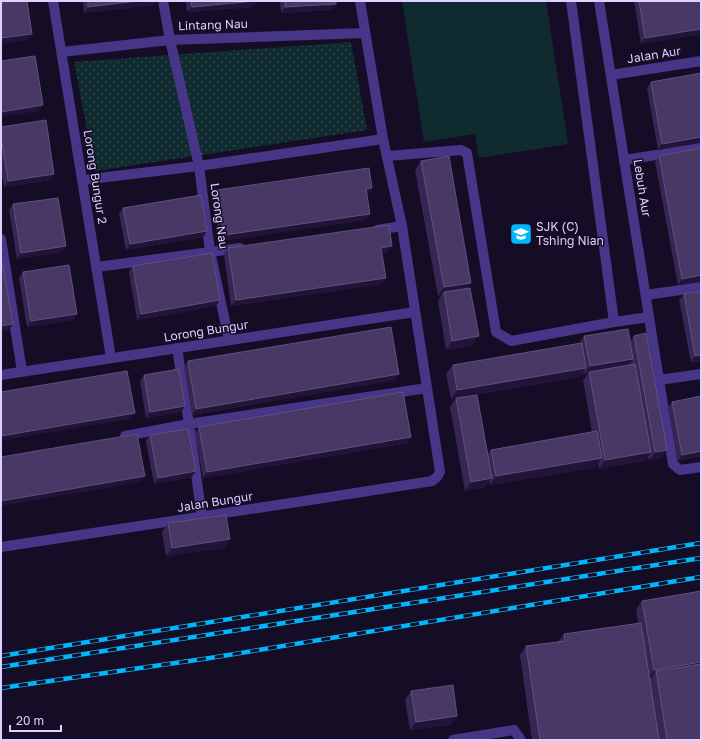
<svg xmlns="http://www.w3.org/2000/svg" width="702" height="741" font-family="'Golos Text',sans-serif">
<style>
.grass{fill:url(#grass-dots)}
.garden{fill:#102b30}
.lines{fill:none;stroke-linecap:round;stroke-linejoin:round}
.minor{stroke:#473587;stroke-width:10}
.rail-casing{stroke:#00b6fc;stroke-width:4.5}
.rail{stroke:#150d25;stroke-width:3;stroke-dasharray:9;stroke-linecap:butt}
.wall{fill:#372554}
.shaded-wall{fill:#221439}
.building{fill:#493766;stroke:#60507e}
.labels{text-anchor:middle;stroke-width:3;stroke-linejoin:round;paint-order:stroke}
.street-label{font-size:12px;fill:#dfd1ff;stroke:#150d25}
.poi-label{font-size:12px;fill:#dfd1ff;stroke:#150d25;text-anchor:start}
</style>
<defs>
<pattern id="grass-dots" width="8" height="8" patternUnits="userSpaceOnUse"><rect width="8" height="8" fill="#102b30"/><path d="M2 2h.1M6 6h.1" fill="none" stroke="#32494f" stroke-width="1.8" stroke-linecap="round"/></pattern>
</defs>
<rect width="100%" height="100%" fill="#150d25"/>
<polygon class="grass" points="351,42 367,130 95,171 74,62"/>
<polygon class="garden" points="402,1 546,1 568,144 479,158 475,134 424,142"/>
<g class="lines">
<g class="minor">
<polyline points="53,1 111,358"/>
<polyline points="163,1 170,40 199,166 210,251 229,340"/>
<polyline points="571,1 614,322"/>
<polyline points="599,1 659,380 673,464 680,470 701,467"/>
<polyline points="62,52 170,40 365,33"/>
<polyline points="611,75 701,61"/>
<polyline points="387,156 461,150 467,153 496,332 511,341 614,322 649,317"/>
<polyline points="624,160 701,148"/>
<polyline points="82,180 199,166 383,139"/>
<polyline points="377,230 402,226"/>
<polyline points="1,239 22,371"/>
<polyline points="97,267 240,248"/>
<polyline points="646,295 701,287"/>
<polyline points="177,348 189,424 202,517"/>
<polyline points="1,375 415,312"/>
<polyline points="659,380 701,374"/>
<polyline points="125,436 189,424 427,388"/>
<polyline points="1,547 317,499 432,481 437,477 440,472 402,226 383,139 360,1"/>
<polyline points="453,740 514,730 521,740"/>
</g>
<g class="rail-casing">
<g id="rail">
<polyline points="1,656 701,543"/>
<polyline points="1,667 701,558"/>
<polyline points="1,688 210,658 701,577"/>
</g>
</g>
<use href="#rail" class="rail"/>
</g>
<g class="wall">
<polygon points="83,1 156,1 154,5 84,13"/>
<polygon points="186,1 257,1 253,7 187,12"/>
<polygon points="280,1 336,1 336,4 332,10 281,13"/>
<polygon points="634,1 701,1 641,44"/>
<polygon points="651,82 701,142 658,150 647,88"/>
<polygon points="1,127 54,174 50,180 4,187 1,169"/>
<polygon points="701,148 701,281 678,285 655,162 659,156"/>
<polygon points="421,161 468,288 472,345 446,350 438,301 441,295 438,296 415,170"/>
<polygon points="217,190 368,194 367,194 370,214 365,220 220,241 213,196"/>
<polygon points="13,204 62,252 17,259 9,210"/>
<polygon points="123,208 207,231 203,237 126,250 119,214"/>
<polygon points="228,248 388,252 382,253 386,278 381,284 231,306 224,254"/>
<polygon points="133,266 216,306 137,320 129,272"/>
<polygon points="23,272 77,314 73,320 27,327 19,278"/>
<polygon points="701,291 701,361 691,362 679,300 684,294"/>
<polygon points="584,336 630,341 634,336 661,458 649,460 648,457 645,461 599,469 598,463 596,467 490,485 489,481 485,487 465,491 450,407 456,398 487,455 491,450 592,432 583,380 587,375 584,375 583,372 580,377 451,399 446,374 453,365 579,343"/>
<polygon points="188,361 395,380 192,415 184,367"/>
<polygon points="144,375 185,406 181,412 146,418 140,381"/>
<polygon points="701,396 701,456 678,461 668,408 672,402"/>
<polygon points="199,427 407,443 203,478 195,433"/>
<polygon points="150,435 192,477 154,484 146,441"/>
<polygon points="168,523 230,539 224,548 166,556 162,532"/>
<polygon points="642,601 701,740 659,740 654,706 659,740 532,740 520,655 526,646 558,642 564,634 638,623 636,610"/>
<polygon points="411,691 451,725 410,730 405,700"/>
</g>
<g class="shaded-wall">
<polygon points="137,1 156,1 154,5 84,13 88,7"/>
<polygon points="257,1 253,7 187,12 192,7"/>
<polygon points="336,4 332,10 281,13 285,7"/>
<polygon points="701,29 701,35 641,44 645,38"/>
<polygon points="32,34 28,40 1,44 1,38"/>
<polygon points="43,105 39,111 1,117 1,112"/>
<polygon points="701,137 701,142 658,150 662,144"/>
<polygon points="54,174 50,180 4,187 8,181"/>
<polygon points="372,188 368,194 362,195 366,189"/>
<polygon points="370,214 365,220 220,241 224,235"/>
<polygon points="207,231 203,237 126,250 130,244"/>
<polygon points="66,246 62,252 17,259 21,253"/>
<polygon points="392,246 388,252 377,254 381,248"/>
<polygon points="701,275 701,281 678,285 682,279"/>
<polygon points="386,278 381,284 231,306 236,300"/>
<polygon points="471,283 465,291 444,292 441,295 438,296 444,287"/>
<polygon points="220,300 216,306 137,320 141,314"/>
<polygon points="77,314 73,320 27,327 31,321"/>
<polygon points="13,324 9,330 1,331 1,326"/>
<polygon points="479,336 472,345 446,350 452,341"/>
<polygon points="701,355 701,361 691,362 695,356"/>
<polygon points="633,359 627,368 589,372 587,375 584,375 590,366"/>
<polygon points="586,368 580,377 451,399 457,390"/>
<polygon points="399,374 395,380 192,415 196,409"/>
<polygon points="185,406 181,412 146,418 150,412"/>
<polygon points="135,413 130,419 1,441 1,436"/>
<polygon points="411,437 407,443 203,478 207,472"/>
<polygon points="667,450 661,458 649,460 655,452"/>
<polygon points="701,451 701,456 678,461 682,455"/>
<polygon points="651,452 645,461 599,469 605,460"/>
<polygon points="602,458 596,467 490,485 496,476"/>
<polygon points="196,471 192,477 154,484 158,478"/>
<polygon points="145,476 141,482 1,506 1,501"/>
<polygon points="492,478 485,487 465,491 471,482"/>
<polygon points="230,539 224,548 166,556 172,548"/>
<polygon points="701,662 701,670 656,671 651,678 648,679 654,670"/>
<polygon points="457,716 451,725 410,730 416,722"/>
</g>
<g class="building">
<polygon points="1,1 27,1 32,34 1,38"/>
<polygon points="88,1 137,1 88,7"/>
<polygon points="191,1 255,1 192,7"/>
<polygon points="285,1 336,1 336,4 285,7"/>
<polygon points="639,1 701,1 701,29 645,38"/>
<polygon points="35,56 43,105 1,112 1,61"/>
<polygon points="701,73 701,137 662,144 651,82"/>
<polygon points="46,120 54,174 8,181 1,136 1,127"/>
<polygon points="701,148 701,275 682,279 659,156"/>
<polygon points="449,156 471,283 444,287 421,161"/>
<polygon points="369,168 372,188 366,189 370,214 224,235 217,190"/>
<polygon points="201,195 207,231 130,244 123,208"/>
<polygon points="58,198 66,246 21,253 13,204"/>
<polygon points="389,225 392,246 381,248 386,278 236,300 228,248"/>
<polygon points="212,253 220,300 141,314 133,266"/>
<polygon points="1,256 13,324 1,326"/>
<polygon points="69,265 77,314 31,321 23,272"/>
<polygon points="470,288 479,336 452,341 444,292"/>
<polygon points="701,291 701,355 695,356 684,294"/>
<polygon points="391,327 399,374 196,409 188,361"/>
<polygon points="628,329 633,359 590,366 584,336"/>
<polygon points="646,333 667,450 655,452 634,336"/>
<polygon points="582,343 586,368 457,390 453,365"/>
<polygon points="635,364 651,452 605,460 589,372"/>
<polygon points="179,369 185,406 150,412 144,375"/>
<polygon points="127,371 135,413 1,436 1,392"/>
<polygon points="403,392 411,437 207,472 199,427"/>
<polygon points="477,395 492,478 471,482 456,398"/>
<polygon points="701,396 701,451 682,455 672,402"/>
<polygon points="188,429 196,471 158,478 150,435"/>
<polygon points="597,431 602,458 496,476 491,450"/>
<polygon points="137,434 145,476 1,501 1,457"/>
<polygon points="226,515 230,539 172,548 168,523"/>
<polygon points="701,591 701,662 654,670 642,601"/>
<polygon points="641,623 659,740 540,740 526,646 565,641 564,634"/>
<polygon points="701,664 701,740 667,740 656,671"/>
<polygon points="453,685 457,716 416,722 411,691"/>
</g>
<defs>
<g id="school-square" transform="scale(1.15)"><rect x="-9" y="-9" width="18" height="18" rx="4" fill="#00b6fc" stroke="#150d25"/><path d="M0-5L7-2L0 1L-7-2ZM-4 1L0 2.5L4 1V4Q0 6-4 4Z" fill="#fff"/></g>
</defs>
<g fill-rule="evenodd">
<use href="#school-square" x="521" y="234"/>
</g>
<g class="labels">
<g class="street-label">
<text transform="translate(213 25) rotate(-2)" y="4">Lintang Nau</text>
<text transform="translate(654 55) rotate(-9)" y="4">Jalan Aur</text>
<text transform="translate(95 177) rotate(81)" y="4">Lorong Bungur 2</text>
<text transform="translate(642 188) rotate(81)" y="4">Lebuh Aur</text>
<text transform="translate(219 216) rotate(82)" y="4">Lorong Nau</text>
<text transform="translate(206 331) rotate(-9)" y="4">Lorong Bungur</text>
<text transform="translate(215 502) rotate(-9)" y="4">Jalan Bungur</text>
</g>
<g class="poi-label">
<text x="536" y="231">SJK (C)<tspan x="536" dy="14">Tshing Nian</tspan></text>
</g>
</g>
<rect width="702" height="741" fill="none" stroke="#dfd1ff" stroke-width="4"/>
<path d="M10 725v6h51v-6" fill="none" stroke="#dfd1ff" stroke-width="2"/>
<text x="16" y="725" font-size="12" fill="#dfd1ff" stroke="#150d25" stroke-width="3" paint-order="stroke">20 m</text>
</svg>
